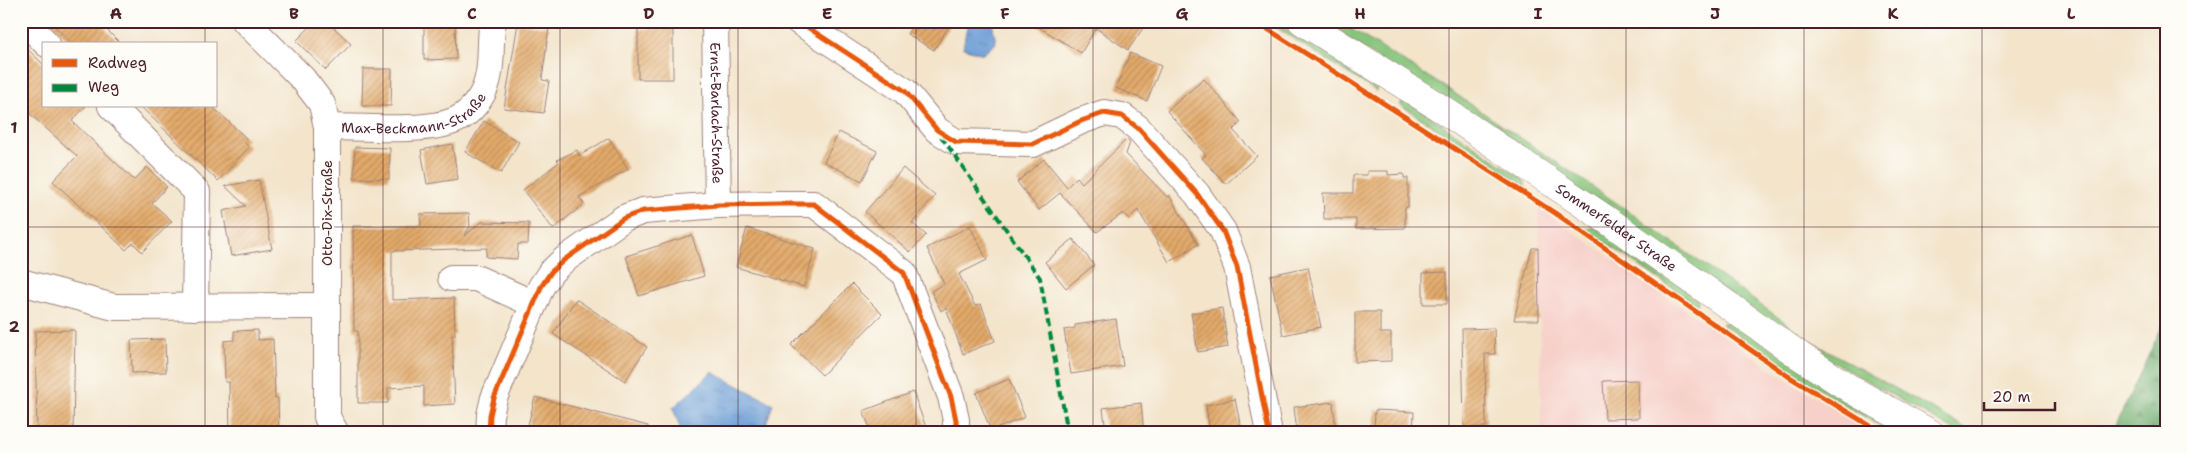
<svg xmlns="http://www.w3.org/2000/svg" width="2187" height="454" font-family="'Shantell Sans',sans-serif">
<style>
.built{fill:#f7d0ca}
.grass{fill:#87c57b;stroke:#687253}
.forest{fill:url(#forest-firs);stroke:#5c644b}
.water{fill:url(#water-ripples);stroke:#5a5e80}
.building{fill:url(#building-hatch)}
.lines{fill:none;stroke-linecap:round;stroke-linejoin:round}
.street-casing{stroke:#9e827a;stroke-width:28}
.secondary-casing{stroke:#9e827a;stroke-width:29}
.street{stroke:#fff;stroke-width:26}
.secondary{stroke:#fff;stroke-width:28}
.quiet{stroke:#00873e;stroke-width:4;stroke-dasharray:8 4;stroke-linecap:butt}
.cycleway-casing{stroke:#fdfcf7;stroke-width:8}
.cycleway{stroke:#e8590c;stroke-width:5}
.grid{fill:none;stroke:#4a1f2b;stroke-width:1;stroke-opacity:0.55}
.labels{text-anchor:middle;stroke-width:4.5;stroke-linejoin:round;paint-order:stroke}
.street-label{font-size:14px;fill:#4a1f2b;stroke:#fdfcf7}
.neatline{fill:none;stroke:#4a1f2b;stroke-width:2}
.grid-label{font-size:16px;text-anchor:middle;font-weight:bold;fill:#4a1f2b}
</style>
<defs>
<pattern id="forest-firs" width="22" height="20" patternUnits="userSpaceOnUse" patternTransform="scale(1.25)"><rect width="22" height="20" fill="#6daa6b"/><path d="M5 1l3.5 6h-7zM16 11l3.5 6h-7z" fill="#5c8a58"/></pattern>
<pattern id="water-ripples" width="26" height="14" patternUnits="userSpaceOnUse" patternTransform="scale(1.25)"><rect width="26" height="14" fill="#6a9cd5"/><path d="M2 4q2-2 4 0t4 0M15 11q2-2 4 0t4 0" fill="none" stroke="#597fad"/></pattern>
<pattern id="building-hatch" width="6" height="6" patternUnits="userSpaceOnUse" patternTransform="scale(1.25)"><rect width="6" height="6" fill="#e3aa6a"/><path d="M-1 1l2-2M0 6l6-6M5 7l2-2" fill="none" stroke="#ba8a57"/></pattern>
</defs>
<rect width="100%" height="100%" fill="#fdfcf7"/>
<filter id="ink" filterUnits="userSpaceOnUse"><feTurbulence type="fractalNoise" baseFrequency=".02" numOctaves="2"/><feDisplacementMap in="SourceGraphic" scale="10" xChannelSelector="R" yChannelSelector="G"/><feConvolveMatrix kernelMatrix="1 2 1 2 8 2 1 2 1" color-interpolation-filters="sRGB"/></filter>
<filter id="wash" filterUnits="userSpaceOnUse"><feTurbulence type="fractalNoise" baseFrequency=".0096" numOctaves="4" result="noise"/><feDisplacementMap in="SourceGraphic" scale="20" xChannelSelector="R" yChannelSelector="G"/><feGaussianBlur stdDeviation="1.12" result="paint"/><feColorMatrix in="noise" values="0 0 0 0 0 0 0 0 0 0 0 0 0 0 0 0 0 1.4 0 .05"/><feComposite in="paint" operator="in"/></filter>
<g filter="url(#wash)">
<rect width="100%" height="100%" fill="#f3e4ca"/>
<polygon class="built" points="1539,208 1787,380 1876,433 1541,433"/>
<g class="grass">
<polygon points="1266,21 1281,21 1378,81 1376,91"/>
<polygon points="1322,21 1338,21 1451,91 1621,206 1814,343 1975,433 1959,433 1811,349"/>
<polygon points="1408,101 1524,180 1526,187 1399,104"/>
<polygon points="1592,227 1596,228 1696,296 1698,302 1697,305 1587,230"/>
<path d="M1726 322H1731L1887 422 1892 432C1833 400 1777 363 1722 324Z"/>
</g>
<polygon class="forest" points="2166,318 2166,433 2112,433"/>
<g class="water">
<polygon points="971,21 992,21 996,43 983,54 963,48 966,31"/>
<polygon points="712,372 773,404 763,433 682,433 673,408"/>
</g>
<g id="blocks">
<g class="building">
<polygon points="50,21 98,21 121,44 72,44"/>
<polygon points="316,21 327,21 351,44 326,70 296,41"/>
<polygon points="915,21 952,21 934,50 907,34"/>
<polygon points="1029,21 1148,21 1128,50 1096,28 1081,53"/>
<polygon points="455,22 456,59 424,60 424,23"/>
<polygon points="518,23 549,27 542,80 549,81 544,113 504,108"/>
<polygon points="673,28 673,79 638,79 638,29"/>
<polygon points="21,43 44,65 44,106 86,106 72,121 134,180 147,167 167,187 152,203 172,221 142,252 133,243 126,250 53,181 77,156 21,106"/>
<polygon points="1130,53 1161,66 1147,101 1116,88"/>
<polygon points="363,69 392,69 391,106 362,106"/>
<polygon points="1204,79 1241,122 1233,130 1257,156 1226,184 1202,158 1206,155 1167,111"/>
<polygon points="140,106 212,106 247,139 244,142 249,147 218,181"/>
<polygon points="484,121 519,142 501,173 465,152"/>
<polygon points="839,132 877,151 862,181 824,162"/>
<polygon points="609,138 628,169 579,197 584,204 553,229 523,190 559,162 557,160 577,150 579,156"/>
<polygon points="1127,139 1130,142 1126,154 1167,197 1169,195 1198,244 1169,262 1138,210 1129,219 1123,213 1097,232 1060,193 1039,210 1017,182 1044,159 1067,187 1077,177 1082,183"/>
<polygon points="452,144 458,179 427,184 421,150"/>
<polygon points="355,147 390,148 389,179 354,178"/>
<polygon points="903,168 935,196 912,223 926,235 910,252 865,212"/>
<polygon points="1367,171 1388,171 1388,175 1404,174 1404,178 1408,178 1408,207 1405,207 1405,228 1356,229 1356,219 1324,219 1323,193 1353,193 1353,175 1367,175"/>
<polygon points="259,180 272,249 231,256 223,211 246,206 225,186"/>
<polygon points="469,213 470,226 464,236 482,222 529,223 528,244 518,244 517,259 486,257 487,248 392,251 392,300 454,298 455,335 452,335 455,404 424,406 424,386 388,388 388,403 358,403 358,331 354,331 353,226 421,226 420,214"/>
<polygon points="970,226 987,260 959,274 975,306 981,304 995,341 963,354 946,308 941,311 931,291 944,284 927,248"/>
<polygon points="747,228 815,249 804,287 736,267"/>
<polygon points="692,235 704,276 639,296 626,256"/>
<polygon points="1073,239 1094,265 1066,288 1045,262"/>
<polygon points="1532,248 1538,248 1539,320 1514,320"/>
<polygon points="1308,267 1321,327 1283,335 1270,275"/>
<polygon points="1447,272 1447,304 1423,304 1423,273"/>
<polygon points="852,284 882,314 822,375 791,345"/>
<polygon points="576,299 647,347 625,381 553,334"/>
<polygon points="1222,308 1228,347 1198,352 1191,313"/>
<polygon points="1355,312 1380,312 1380,333 1391,333 1391,361 1355,362"/>
<polygon points="1116,319 1123,366 1071,374 1064,330 1075,328 1075,325"/>
<polygon points="1494,328 1495,354 1485,354 1486,427 1464,428 1462,329"/>
<polygon points="75,330 73,433 37,433 35,331"/>
<polygon points="258,330 258,340 273,339 275,398 278,398 279,433 230,433 229,382 225,382 224,341 234,340 234,331"/>
<polygon points="165,339 166,372 132,373 131,340"/>
<polygon points="1009,379 1025,417 991,431 976,393"/>
<polygon points="1638,380 1639,418 1605,419 1603,381"/>
<polygon points="913,392 928,433 872,433 863,411"/>
<polygon points="535,397 648,426 647,433 526,433"/>
<polygon points="1235,399 1242,433 1210,433 1206,405"/>
<polygon points="1333,402 1336,433 1297,433 1294,407"/>
<polygon points="1141,403 1144,433 1106,433 1103,408"/>
<polygon points="1375,410 1414,412 1413,433 1374,433"/>
</g>
</g>
</g>
<g filter="url(#ink)">
<use href="#blocks" fill-opacity="0" stroke="#9e827a" stroke-width="1"/>
<g class="lines">
<g class="street-casing">
<g id="street">
<polyline points="24,21 47,44"/>
<polyline points="245,21 303,79 322,104 327,127 327,417 336,433"/>
<path id="s1" d="M715 21 718 205"/>
<polyline points="798,21 905,91 937,130 956,142 1033,144 1081,121 1104,113 1122,116 1138,128 1197,194 1223,231 1237,267 1269,433"/>
<polyline points="111,106 197,192 195,307"/>
<path id="s2" d="M327 127C361 127 427 133 456 120 471 113 483 97 487 82 493 63 489 41 493 21"/>
<polyline points="451,278 476,278 534,304"/>
<polyline points="21,282 114,307 327,306"/>
<polyline points="489,433 490,415 494,398 534,304 541,287 551,272 564,260 624,218 643,211 718,205 780,204 814,204 904,273 951,397 956,420 956,433"/>
</g>
</g>
<g class="secondary-casing">
<g id="secondary">
<path id="s3" d="M1302 21 1442 109 1610 222 1800 356 1852 390 1930 433"/>
</g>
</g>
<use href="#street" class="street"/>
<use href="#secondary" class="secondary"/>
<g class="quiet">
<polyline points="941,136 1040,278 1068,433"/>
<polyline points="334,433 335,432"/>
</g>
<g class="cycleway-casing">
<g id="cycleway">
<polyline points="798,21 905,91 937,130 956,142 1033,144 1081,121 1104,113 1122,116 1138,128 1197,194 1223,231 1237,267 1269,433"/>
<polyline points="1255,21 1555,213 1788,376 1882,433"/>
<polyline points="489,433 490,415 494,398 534,304 541,287 551,272 564,260 624,218 643,211 718,205 780,204 814,204 904,273 951,397 956,420 956,433"/>
</g>
</g>
<use href="#cycleway" class="cycleway"/>
</g>
</g>
<path class="grid" d="M205 21V44M383 21V433M560 21V433M738 21V433M916 21V433M1093 21V433M1271 21V433M1449 21V433M1626 21V433M1804 21V433M1982 21V433M205 106V433M21 227H2166"/>
<g class="labels">
<g class="street-label">
<text dy="5" stroke="none"><textPath href="#s2" startOffset="91">Max-Beckmann-Straße</textPath></text>
<text dy="5" stroke="none"><textPath href="#s1" startOffset="92">Ernst-Barlach-Straße</textPath></text>
<text transform="translate(327 213) rotate(-90)" y="5">Otto-Dix-Straße</text>
<text dy="5" stroke="none"><textPath href="#s3" startOffset="376">Sommerfelder Straße</textPath></text>
</g>
</g>
<rect width="2187" height="454" fill="none" stroke="#fdfcf7" stroke-width="55"/>
<rect x="42" y="42" width="175" height="65" fill="#fdfcf7" stroke="#b5a4a5"/>
<rect x="52" y="59" width="25" height="8" fill="#e8590c" stroke="#b5a4a5"/>
<text x="88" y="68" font-size="15" fill="#4a1f2b">Radweg</text>
<rect x="52" y="84" width="25" height="8" fill="#00873e" stroke="#b5a4a5"/>
<text x="88" y="92" font-size="15" fill="#4a1f2b">Weg</text>
<path d="M1984 402v8h71v-8" fill="none" stroke="#4a1f2b" stroke-width="2.5"/>
<text x="1992" y="402" font-size="15" fill="#4a1f2b" stroke="#fdfcf7" stroke-width="4" paint-order="stroke">20 m</text>
<rect x="28" y="28" width="2132" height="398" class="neatline"/>
<g class="grid-label">
<text x="116" y="19">A</text>
<text x="294" y="19">B</text>
<text x="472" y="19">C</text>
<text x="649" y="19">D</text>
<text x="827" y="19">E</text>
<text x="1005" y="19">F</text>
<text x="1182" y="19">G</text>
<text x="1360" y="19">H</text>
<text x="1538" y="19">I</text>
<text x="1715" y="19">J</text>
<text x="1893" y="19">K</text>
<text x="2071" y="19">L</text>
<text x="14" y="133">1</text>
<text x="14" y="332">2</text>
</g>
</svg>
